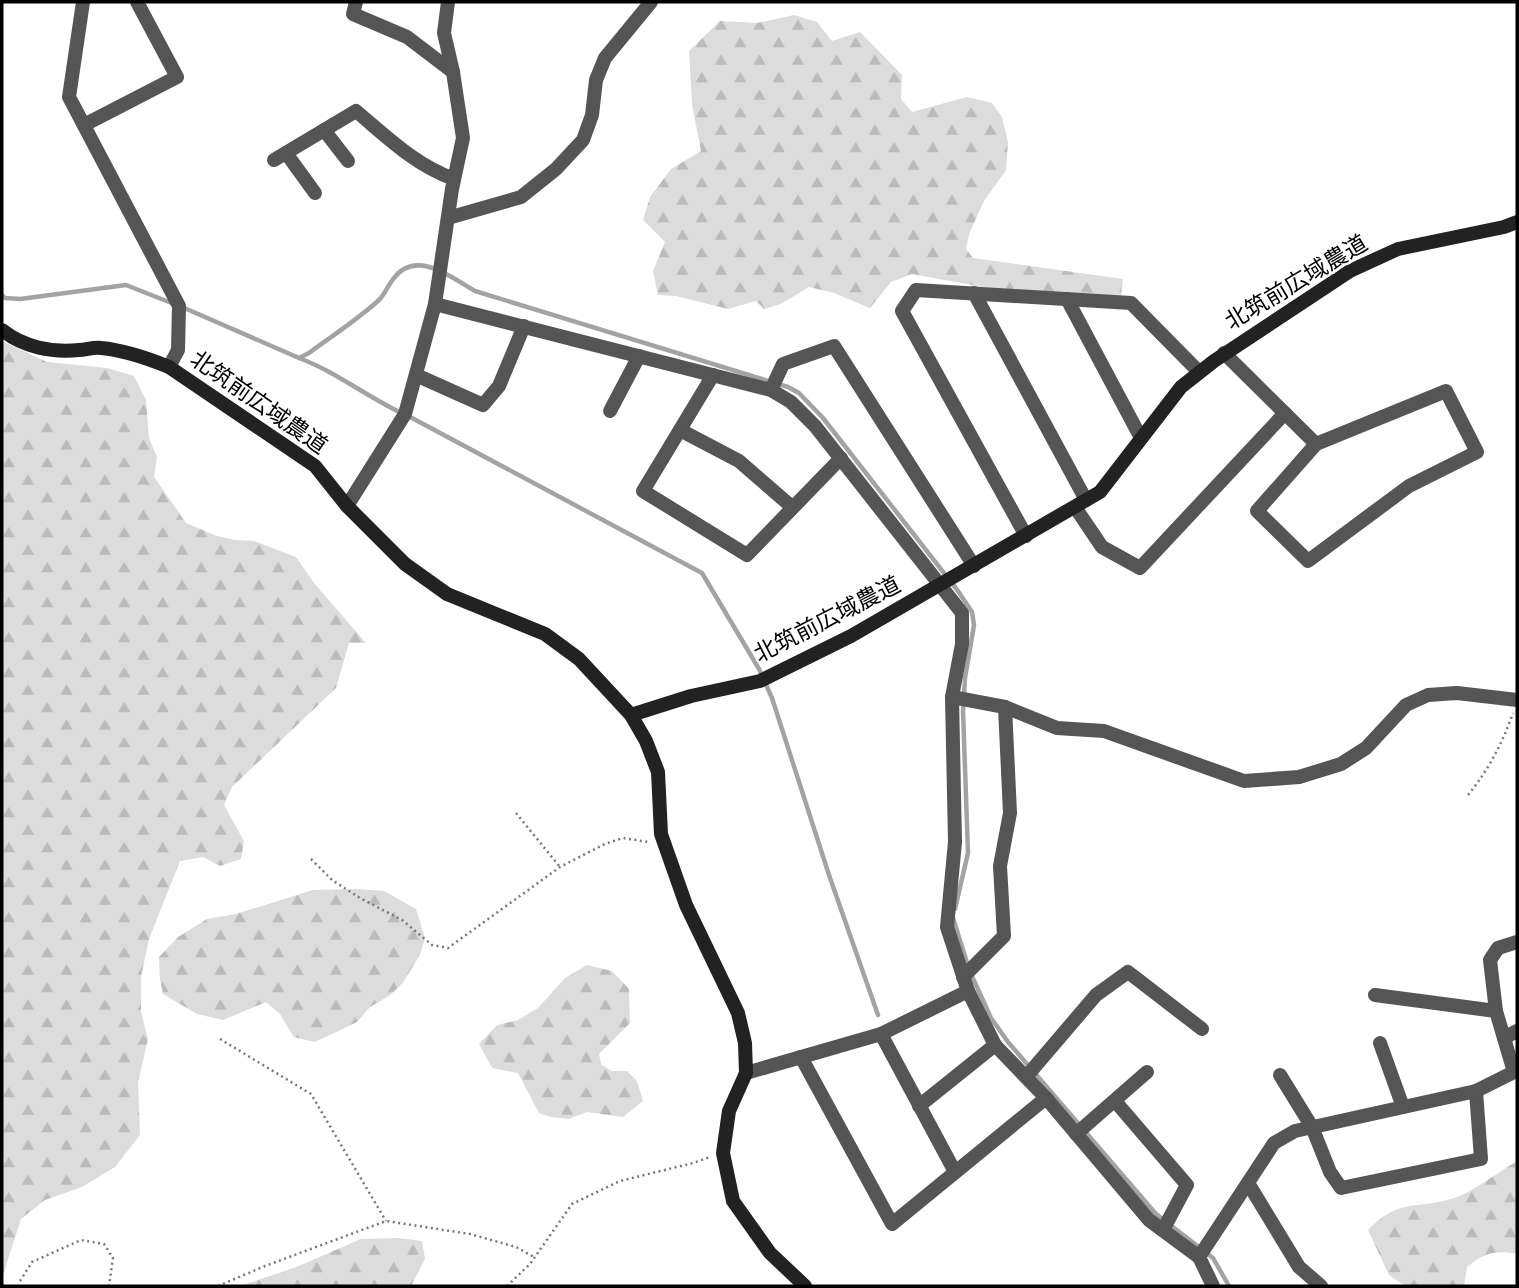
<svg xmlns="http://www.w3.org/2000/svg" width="1519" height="1288" font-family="Manrope,'Noto Sans JP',sans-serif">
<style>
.forest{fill:url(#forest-firs)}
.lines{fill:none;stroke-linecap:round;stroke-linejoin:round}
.stream{stroke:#a3a3a3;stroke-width:4.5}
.path{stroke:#777;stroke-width:2.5;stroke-dasharray:2 3.5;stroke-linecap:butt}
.street{stroke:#555;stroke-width:14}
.secondary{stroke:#222;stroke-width:14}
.labels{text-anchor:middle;stroke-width:5;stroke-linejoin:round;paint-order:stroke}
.street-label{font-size:23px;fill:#000;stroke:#fff}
</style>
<defs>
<pattern id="forest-firs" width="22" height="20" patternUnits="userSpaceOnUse" patternTransform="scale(1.75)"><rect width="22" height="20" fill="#dcdcdc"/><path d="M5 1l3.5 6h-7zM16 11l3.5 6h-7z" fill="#bbb"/></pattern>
</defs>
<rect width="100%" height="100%" fill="#fff"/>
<g class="forest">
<polygon points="794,15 817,22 832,41 860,32 902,75 901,99 912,112 967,97 992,103 1002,117 1008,142 1006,170 984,201 969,234 966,249 973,258 1123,279 1121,297 988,288 912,274 891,282 870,308 834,293 809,287 781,304 764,309 756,301 728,309 676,296 658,295 653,271 665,242 643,220 650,197 671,169 701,151 692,104 689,51 720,21 757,23"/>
<polygon points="2,341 47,362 107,368 134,376 146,400 149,438 157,457 154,477 186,523 217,536 235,540 254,541 296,557 314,583 366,643 349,643 336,688 232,787 224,805 244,841 241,859 220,866 203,857 180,861 149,939 141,977 141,1012 148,1039 138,1082 140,1135 115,1167 82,1187 45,1200 21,1219 2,1278 3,1286 2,1286"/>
<polygon points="355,889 384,891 416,909 425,938 420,955 402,984 389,996 370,1007 357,1022 330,1035 314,1042 294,1037 280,1014 266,1002 223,1020 197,1014 163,994 160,980 159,957 178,937 207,919 236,914 313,890"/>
<polygon points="587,965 612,971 629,989 630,1023 599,1054 601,1064 611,1071 627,1071 637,1081 643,1101 623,1117 587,1112 569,1119 551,1117 539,1113 518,1073 492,1068 479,1044 497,1025 518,1020 538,1008 565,978"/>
<path d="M1517 1161V1254C1495 1250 1484 1253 1467 1267L1464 1286H1405L1389 1275 1368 1230C1401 1196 1418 1211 1457 1197 1474 1191 1500 1171 1517 1161Z"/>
<polygon points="399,1238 422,1241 425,1259 411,1286 240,1286 294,1268 361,1239"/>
</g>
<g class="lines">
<g class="stream">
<polyline points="2,295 5,298 20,299 126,285 174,304"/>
<path d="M182 307 299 358 309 353C332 336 357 320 379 300 385 294 388 285 394 278 416 249 451 277 475 291L788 387 799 393 823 418 958 591 972 612 974 625 965 678 963 711 968 853 955 909"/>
<path d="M299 358C339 373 372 401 412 418L702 573 759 669 772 698 829 875 878 1015"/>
<polyline points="953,918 968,966"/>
<polyline points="971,974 991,1018 1008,1042 1156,1214 1213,1258 1229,1286"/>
</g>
<g class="path">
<path d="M1468 795C1489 769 1502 744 1513 713"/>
<polyline points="516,813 560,867"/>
<polyline points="311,859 332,880 360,898 402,920 432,945 448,948 560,867 605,844 623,838 648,842"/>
<polyline points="220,1039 311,1094 386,1221"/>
<polyline points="20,1281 32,1262 81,1240 104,1244 113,1258 109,1286"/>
<polyline points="218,1286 265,1266 386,1221 470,1234 516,1247 534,1257"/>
<polyline points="507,1286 530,1264 572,1204 620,1181 693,1163 710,1157"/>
</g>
<g class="street">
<polyline points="83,2 69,97 179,306 178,350 169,367"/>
<polyline points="356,2 353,14 407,37 453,72"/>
<polyline points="84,125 177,77 137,2"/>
<polyline points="324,130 348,161"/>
<polyline points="286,153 315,193"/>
<path d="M274 160 356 111C387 137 415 165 454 179"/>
<polyline points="448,218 521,197 556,169 583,140 592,115 596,80 605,58 651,2"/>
<polyline points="974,293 1086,500"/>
<polyline points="1067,299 1141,438"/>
<polyline points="435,304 771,390 791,402 815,426 962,613 962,644 952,697 955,842 947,927 968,991 995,1045 1046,1098 1149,1220 1199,1257 1213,1286"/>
<polyline points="1224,353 1316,444"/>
<polyline points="416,375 483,405 499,386 524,326"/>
<polyline points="713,375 643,491 747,555 841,458"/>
<polyline points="771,390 783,364 834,346 974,566"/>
<polygon points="1446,391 1477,452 1409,486 1308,561 1257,511 1316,444"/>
<polyline points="610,411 639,356"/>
<polyline points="680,430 739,461 792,507"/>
<polyline points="347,506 405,414 435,304 452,189 463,138 453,72 444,33 448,2"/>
<polyline points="1075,507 1102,547 1140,568 1285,413"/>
<polyline points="1026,536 902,311 916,290 1131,303 1199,372"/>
<polyline points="952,697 1005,707 1057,728 1104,731 1244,781 1299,777 1341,764 1366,748 1406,705 1428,695 1457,693 1517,700"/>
<polyline points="963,977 1004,936 1000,866 1010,813 1005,707"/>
<polyline points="1496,1011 1490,960 1498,948 1517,942"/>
<polyline points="881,1034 955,1172"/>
<polyline points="1504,1038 1517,1031"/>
<polyline points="1380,1043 1403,1107"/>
<polyline points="801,1057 892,1224 1046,1098"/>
<polyline points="746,1073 881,1034 968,991"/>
<polyline points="1280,1075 1312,1127 1330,1172 1341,1188 1481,1159 1476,1091"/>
<polyline points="1026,1077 1096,995 1128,972 1202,1029"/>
<polyline points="1115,1101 1187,1185 1163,1230"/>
<polyline points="919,1106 995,1045"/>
<polyline points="1076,1134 1147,1072"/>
<polyline points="1248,1183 1299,1267 1321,1286"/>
<polyline points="1199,1257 1274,1143 1295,1131 1476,1091 1514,1072 1496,1011 1375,995"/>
</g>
<g class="secondary">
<path d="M2 330C23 347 52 353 79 350 86 350 93 347 101 348 124 350 147 358 169 367L315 466 347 506 405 564 447 594 545 634 579 659 631 715 646 741 658 772 661 834 686 905 738 1013 745 1043 746 1073 729 1111 723 1153 733 1201 770 1253 805 1286"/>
<polyline points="631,715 691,696 760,681 851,636 1100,492 1181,387 1214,361 1350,271 1398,249 1504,227 1517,222"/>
</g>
</g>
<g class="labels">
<g class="street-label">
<text transform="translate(1296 282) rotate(-31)" y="8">北筑前広域農道</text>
<text transform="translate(259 402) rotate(35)" y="8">北筑前広域農道</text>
<text transform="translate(827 619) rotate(-27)" y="8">北筑前広域農道</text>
</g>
</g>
<rect width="1519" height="1288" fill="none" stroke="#000000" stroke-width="7"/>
</svg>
